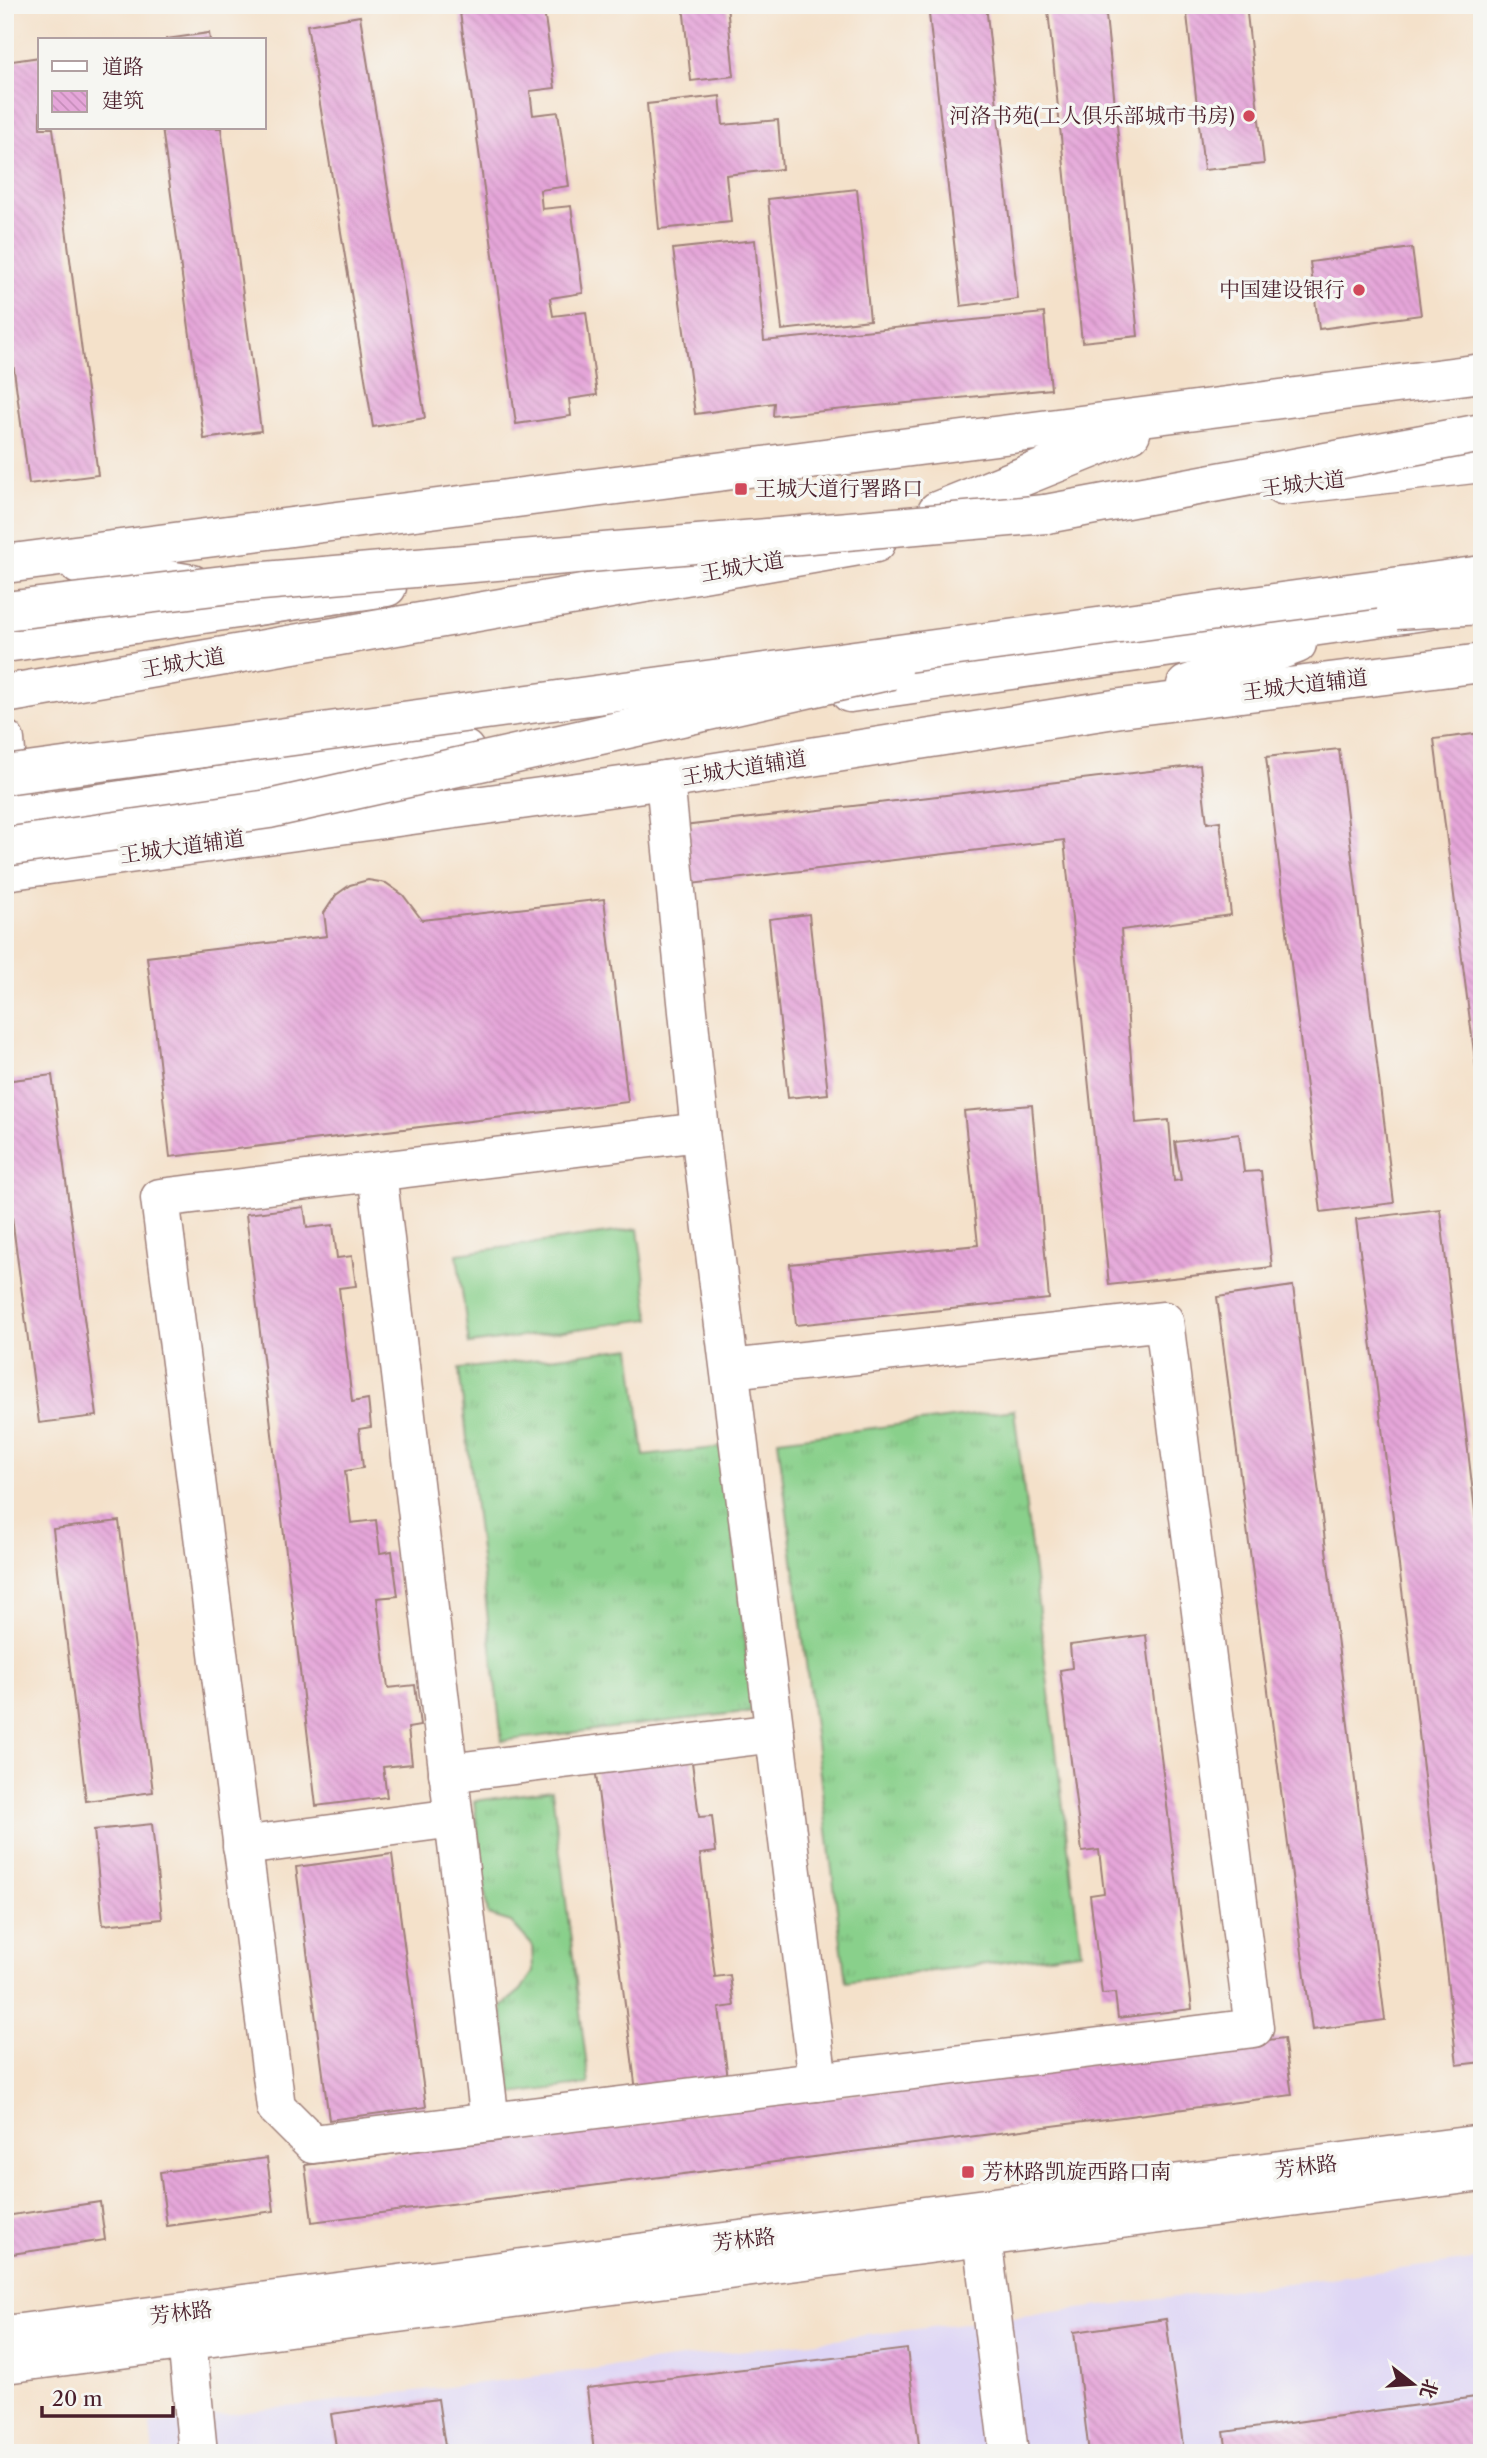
<svg xmlns="http://www.w3.org/2000/svg" width="1487" height="2458" font-family="'Libre Caslon Text','Noto Serif SC',serif">
<style>
.built{fill:#ded5f5}
.grass{fill:url(#grass-tufts);stroke:#6a785b;stroke-width:2}
.garden{fill:#89d08b;stroke:#6a785b;stroke-width:2}
.building{fill:url(#building-back-hatch)}
.lines{fill:none;stroke-linecap:round;stroke-linejoin:round}
.minor-casing{stroke:#9f807a;stroke-width:41}
.major-casing{stroke:#9f807a;stroke-width:41}
.highway-casing{stroke:#9f807a;stroke-width:41}
.minor{stroke:#fff;stroke-width:38}
.major{stroke:#fff;stroke-width:38}
.highway{stroke:#fff;stroke-width:38}
.major-bridge-casing{stroke:#9f807a;stroke-width:41;stroke-linecap:butt}
.highway-bridge-casing{stroke:#9f807a;stroke-width:41;stroke-linecap:butt}
.major-bridge{stroke:#fff;stroke-width:38}
.highway-bridge{stroke:#fff;stroke-width:38}
.poi-dot{fill:#d1495b;stroke:#f6f6f2;stroke-width:2.5}
.labels{text-anchor:middle;stroke-width:7;stroke-linejoin:round;paint-order:stroke}
.poi-label{font-size:21px;fill:#4a1f2b;stroke:#f6f6f2;text-anchor:end}
.street-label{font-size:21px;fill:#4a1f2b;stroke:#f6f6f2}
</style>
<defs>
<pattern id="grass-tufts" width="24" height="20" patternUnits="userSpaceOnUse" patternTransform="scale(1.75)"><rect width="24" height="20" fill="#89d08b"/><path d="M3 7l-1-3M5 7V3M7 7l1-3M15 17l-1-3M17 17v-4M19 17l1-3" fill="none" stroke="#78b278"/></pattern>
<pattern id="building-back-hatch" width="6" height="6" patternUnits="userSpaceOnUse" patternTransform="scale(1.75)"><rect width="6" height="6" fill="#e5a6d9"/><path d="M-1 5l2 2M0 0l6 6M5-1l2 2" fill="none" stroke="#c68eba"/></pattern>
</defs>
<rect width="100%" height="100%" fill="#f6f6f2"/>
<filter id="ink" filterUnits="userSpaceOnUse"><feTurbulence type="fractalNoise" baseFrequency=".0143" numOctaves="2"/><feDisplacementMap in="SourceGraphic" scale="14" xChannelSelector="R" yChannelSelector="G"/><feConvolveMatrix kernelMatrix="1 2 1 2 8 2 1 2 1" color-interpolation-filters="sRGB"/></filter>
<filter id="wash" filterUnits="userSpaceOnUse"><feTurbulence type="fractalNoise" baseFrequency=".00686" numOctaves="4" result="noise"/><feDisplacementMap in="SourceGraphic" scale="28" xChannelSelector="R" yChannelSelector="G"/><feGaussianBlur stdDeviation="1.57" result="paint"/><feColorMatrix in="noise" values="0 0 0 0 0 0 0 0 0 0 0 0 0 0 0 0 0 1.4 0 .05"/><feComposite in="paint" operator="in"/></filter>
<g filter="url(#wash)">
<rect width="100%" height="100%" fill="#f4e1ca"/>
<polygon class="built" points="1482,2259 1482,2453 153,2453 150,2424"/>
<g class="grass">
<polygon points="631,1348 644,1456 723,1447 753,1711 502,1741 459,1369"/>
<polygon points="1014,1410 1081,1952 846,1982 778,1440"/>
<polygon points="552,1790 589,2084 512,2094 502,2006 521,1990 533,1972 532,1945 511,1922 488,1915 474,1801"/>
</g>
<polygon class="garden" points="638,1229 650,1319 469,1344 457,1254"/>
<g id="blocks">
<g class="building">
<polygon points="459,5 518,5 519,13 544,10 555,88 530,91 533,115 558,112 569,186 540,190 542,209 571,206 583,293 550,298 553,316 586,312 597,395 569,399 571,416 516,424"/>
<polygon points="683,5 727,5 734,76 691,81"/>
<polygon points="928,5 986,5 1018,299 961,306"/>
<polygon points="1093,5 1105,5 1138,336 1082,342 1048,10"/>
<polygon points="1186,5 1246,5 1264,164 1204,170"/>
<polygon points="360,16 425,418 373,427 307,25"/>
<polygon points="209,33 210,40 166,40 166,39"/>
<polygon points="40,57 40,128 53,128 98,475 29,484 5,302 5,62"/>
<polygon points="720,96 723,125 778,120 782,169 726,175 731,222 659,229 647,104"/>
<polygon points="162,128 221,128 261,431 204,439"/>
<polygon points="857,189 870,320 782,330 768,199"/>
<polygon points="755,240 764,341 1044,313 1051,389 773,416 774,403 695,414 673,249"/>
<polygon points="1412,248 1421,315 1319,329 1310,262"/>
<polygon points="1482,733 1482,1099 1480,1099 1434,739"/>
<polygon points="1339,749 1394,1203 1321,1212 1266,757"/>
<polygon points="1200,765 1207,823 1220,821 1231,915 1121,930 1136,1123 1169,1120 1174,1181 1181,1180 1175,1142 1239,1134 1244,1172 1261,1171 1272,1267 1109,1285 1064,840 691,884 684,826"/>
<polygon points="368,880 386,883 403,895 422,920 604,899 628,1102 170,1157 147,957 327,936 324,913 336,895 350,885"/>
<polygon points="809,914 828,1094 788,1098 769,919"/>
<polygon points="52,1075 97,1416 39,1423 5,1164 5,1081"/>
<polygon points="1032,1105 1049,1299 796,1325 790,1264 978,1245 964,1111"/>
<polygon points="304,1207 307,1228 333,1225 337,1258 352,1256 356,1286 339,1288 352,1402 368,1399 371,1427 359,1429 363,1468 345,1471 351,1523 376,1520 380,1553 392,1551 398,1596 377,1598 388,1688 415,1685 420,1726 408,1728 412,1764 383,1767 387,1797 316,1806 246,1214"/>
<polygon points="1440,1209 1482,1571 1482,2062 1457,2065 1409,1646 1356,1219"/>
<polygon points="1293,1286 1385,2020 1312,2030 1217,1297"/>
<polygon points="119,1521 153,1792 86,1801 53,1529"/>
<polygon points="1146,1635 1192,2009 1118,2018 1115,1993 1102,1994 1090,1895 1104,1893 1099,1850 1082,1852 1060,1670 1072,1668 1070,1645"/>
<polygon points="691,1754 699,1817 712,1816 716,1852 700,1854 715,1977 730,1975 734,2006 719,2008 728,2079 636,2091 595,1767"/>
<polygon points="152,1824 162,1919 103,1925 94,1830"/>
<polygon points="392,1854 426,2107 329,2120 296,1867"/>
<polygon points="1284,2038 1292,2095 312,2222 305,2165"/>
<polygon points="267,2158 274,2211 167,2226 160,2172"/>
<polygon points="100,2202 105,2240 5,2255 5,2216"/>
<polygon points="1166,2319 1184,2453 1089,2453 1074,2332"/>
<polygon points="907,2349 920,2453 594,2453 587,2388"/>
<polygon points="1476,2397 1482,2446 1431,2453 1227,2453 1224,2432"/>
<polygon points="438,2399 446,2453 337,2453 331,2414"/>
</g>
</g>
</g>
<g filter="url(#ink)">
<use href="#blocks" fill-opacity="0" stroke="#9f807a" stroke-width="2"/>
<g class="lines">
<g class="minor-casing">
<g id="minor">
<polyline points="5,740 14,850"/>
<polyline points="665,780 700,1132 818,2082"/>
<polyline points="700,1132 160,1198 276,2107 313,2144 1254,2028 1164,1321 730,1369"/>
<polyline points="377,1172 490,2122"/>
<polyline points="448,1773 775,1733"/>
<polyline points="242,1846 454,1818"/>
<polyline points="977,2211 982,2237 1009,2453"/>
<polyline points="181,2315 187,2340 198,2453"/>
<polyline points="5,2335 1482,2144"/>
<polyline points="5,2364 1482,2172"/>
</g>
</g>
<g class="major-casing">
<g id="major">
<polyline points="937,511 1131,433"/>
<polyline points="5,564 1482,373"/>
<polyline points="79,565 192,584"/>
<polyline points="5,643 387,587"/>
<polyline points="1186,685 1297,644"/>
<polyline points="850,693 1431,610"/>
<polyline points="5,817 465,750"/>
<polyline points="5,871 665,780 1121,708 1482,663"/>
</g>
</g>
<g class="highway-casing">
<g id="highway">
<polyline points="1282,486 1482,463"/>
<polyline points="5,694 876,543"/>
</g>
</g>
<use href="#minor" class="minor"/>
<use href="#major" class="major"/>
<use href="#highway" class="highway"/>
<g class="major-bridge-casing">
<g id="major-bridge">
<polyline points="5,611 240,583 1046,514"/>
<polyline points="5,847 269,809 892,670"/>
</g>
</g>
<g class="highway-bridge-casing">
<g id="highway-bridge">
<polyline points="1046,514 1482,433"/>
<polyline points="1396,610 1482,605"/>
<polyline points="5,775 1482,575"/>
</g>
</g>
<use href="#major-bridge" class="major-bridge"/>
<use href="#highway-bridge" class="highway-bridge"/>
</g>
</g>
<g class="poi-dot">
<circle cx="1249" cy="116" r="7"/>
<circle cx="1359" cy="290" r="7"/>
<rect x="734" y="482" width="14" height="14" rx="3.5"/>
<rect x="961" y="2165" width="14" height="14" rx="3.5"/>
</g>
<g class="labels">
<g class="poi-label">
<text x="1235" y="123">河洛书苑(工人俱乐部城市书房)</text>
<text x="1345" y="297">中国建设银行</text>
<text x="755" y="496" text-anchor="start">王城大道行署路口</text>
<text x="982" y="2179" text-anchor="start">芳林路凯旋西路口南</text>
</g>
<g class="street-label">
<text transform="translate(1303 484) rotate(-7)" y="7">王城大道</text>
<text transform="translate(742 567) rotate(-10)" y="7">王城大道</text>
<text transform="translate(183 663) rotate(-10)" y="7">王城大道</text>
<text transform="translate(1305 685) rotate(-7)" y="7">王城大道辅道</text>
<text transform="translate(744 768) rotate(-9)" y="7">王城大道辅道</text>
<text transform="translate(182 847) rotate(-8)" y="7">王城大道辅道</text>
<text transform="translate(1306 2167) rotate(-7)" y="7">芳林路</text>
<text transform="translate(744 2240) rotate(-7)" y="7">芳林路</text>
<text transform="translate(181 2313) rotate(-7)" y="7">芳林路</text>
</g>
</g>
<rect width="1487" height="2458" fill="none" stroke="#f6f6f2" stroke-width="28"/>
<rect x="38" y="38" width="228" height="91" fill="#f6f6f2" stroke="#b1a0a2" stroke-width="2"/>
<rect x="52" y="61" width="35" height="10" fill="#ffffff" stroke="#b1a0a2" stroke-width="2"/>
<text x="102" y="74" font-size="21" fill="#4a1f2b">道路</text>
<rect x="52" y="91" width="35" height="21" fill="url(#building-back-hatch)" stroke="#b1a0a2" stroke-width="2"/>
<text x="102" y="108" font-size="21" fill="#4a1f2b">建筑</text>
<g transform="translate(1413 2384) rotate(107)" stroke="#f6f6f2" stroke-width="5" paint-order="stroke">
<path d="M0-5L12 26L0 18L-12 26Z" fill="#4a1f2b"/>
<text y="-10" font-size="19" font-weight="bold" text-anchor="middle" fill="#4a1f2b">北</text>
</g>
<path d="M42 2406v10h131v-10" fill="none" stroke="#4a1f2b" stroke-width="3.5"/>
<text x="52" y="2406" font-size="21" fill="#4a1f2b" stroke="#f6f6f2" stroke-width="5" paint-order="stroke">20 m</text>
</svg>
